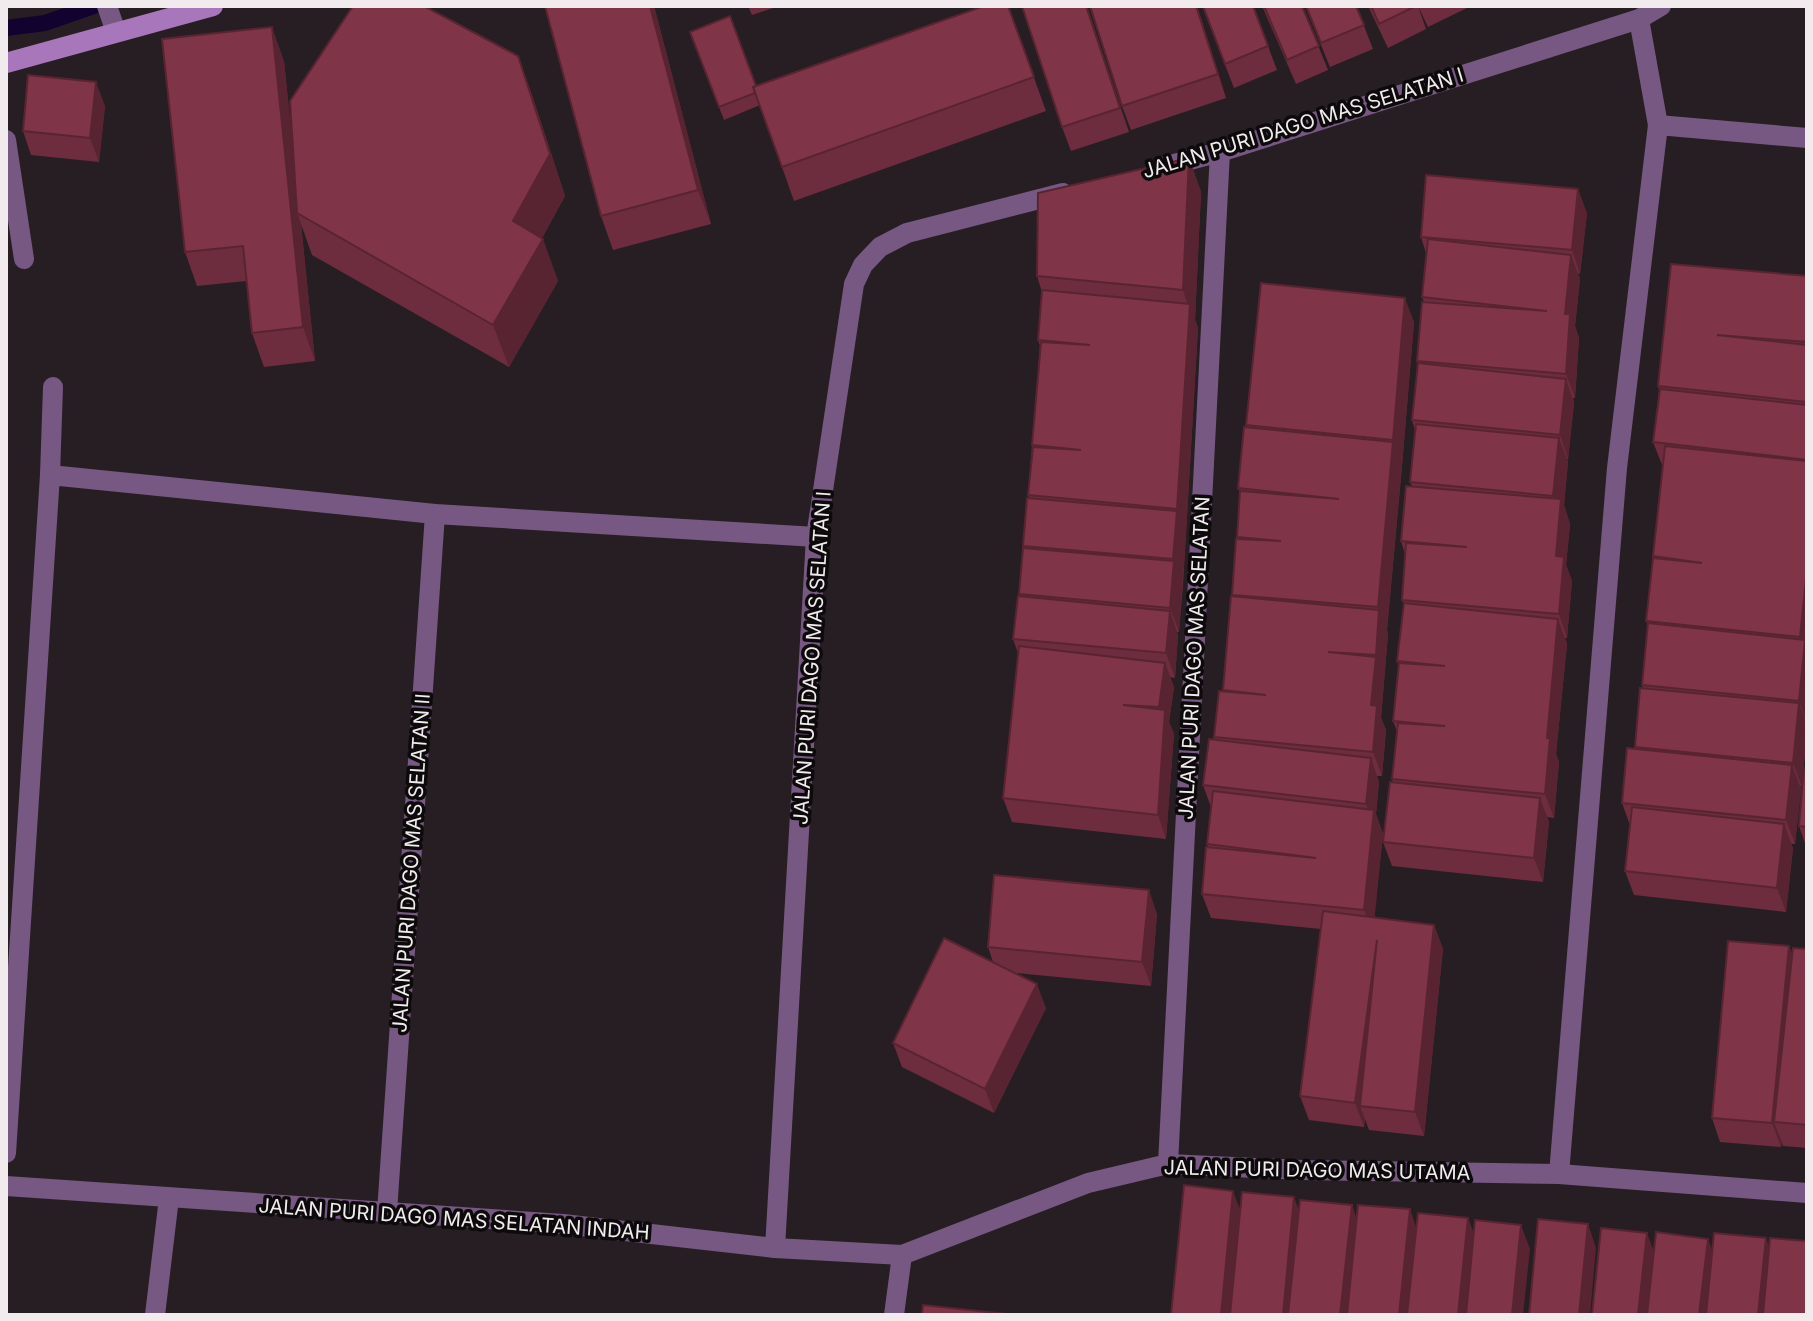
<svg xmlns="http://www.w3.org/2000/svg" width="1813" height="1321" font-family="Inter,sans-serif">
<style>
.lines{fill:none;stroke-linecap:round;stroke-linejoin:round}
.stream{stroke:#12022f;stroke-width:16}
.lane{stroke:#775882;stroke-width:20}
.street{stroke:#775882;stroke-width:20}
.secondary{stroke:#a876ba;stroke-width:20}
.wall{fill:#6d2d3e}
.shaded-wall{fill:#592432}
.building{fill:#7f3448;stroke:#592432;stroke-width:2}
.labels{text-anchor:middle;stroke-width:7;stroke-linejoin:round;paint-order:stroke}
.street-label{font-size:20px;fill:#f1ebee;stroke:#0d0a0c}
</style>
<rect width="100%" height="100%" fill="#271e23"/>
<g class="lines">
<polyline class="stream" points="6,28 45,23 94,6"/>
<polyline class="lane" points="6,140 24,259"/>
<g class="street">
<polyline points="107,6 116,32"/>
<polyline points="1639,19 1658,125"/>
<polyline points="1163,167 1220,152 1639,19 1661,6"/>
<polyline points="50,475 53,387"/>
<polyline points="6,1153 50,475 435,514 816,537"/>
<polyline points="1168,1164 1220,152"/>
<polyline points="1559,1174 1617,468 1658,125 1807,138"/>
<polyline points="6,1186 563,1224 775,1248 902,1255 1088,1183 1168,1164 1302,1170 1559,1174 1807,1193"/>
<polyline points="387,1212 435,514"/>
<polyline points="775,1248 816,537 854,284 863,265 880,247 907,233 1063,193"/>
<polyline points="155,1315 169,1198"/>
<polyline points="894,1315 902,1255"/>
</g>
<polyline class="secondary" points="6,63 213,6"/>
</g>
<g class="wall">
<polygon points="545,6 654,6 711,224 613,250 601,216"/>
<polygon points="748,6 779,6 752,15"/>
<polygon points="1008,6 1046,111 794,201 760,105 724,120 690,32 756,86"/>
<polygon points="1087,6 1129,132 1071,151 1062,127"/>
<polygon points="1197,6 1226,98 1131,130 1122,106"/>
<polygon points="1202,6 1253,6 1277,70 1234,88"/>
<polygon points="1262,6 1302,6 1328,70 1296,84"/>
<polygon points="1305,6 1356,6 1373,49 1330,67"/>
<polygon points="1368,6 1418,6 1426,29 1388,48"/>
<polygon points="1418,6 1469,6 1469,7 1428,27"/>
<polygon points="518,56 533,98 565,196 542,238 558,281 509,367 312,255 301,224 315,361 264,367 252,333 246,281 197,286 185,252 284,61 293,151"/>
<polygon points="105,106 99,162 31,155 23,131"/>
<polygon points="1189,158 1201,192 1195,320 1198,328 1183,585 1179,632 1177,632 1178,635 1175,678 1170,677 1174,687 1169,722 1174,734 1166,839 1012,822 1003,798 1018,653 1013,639 1020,596 1023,546 1029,498 1028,495 1032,445 1040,346 1038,340 1042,292 1037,276"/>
<polygon points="1587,213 1580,274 1578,273 1580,279 1575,326 1579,338 1575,398 1573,398 1574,403 1568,459 1567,459 1568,462 1564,505 1570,524 1566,565 1572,581 1567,638 1565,638 1567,644 1556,754 1559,762 1554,818 1547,817 1549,822 1543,882 1392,866 1383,842 1393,783 1392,779 1397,731 1393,721 1399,667 1397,661 1404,604 1402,600 1405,554 1401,541 1412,486 1410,482 1415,430 1412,420 1424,302 1422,297 1426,253 1421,237"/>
<polygon points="1807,276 1807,731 1802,787 1800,786 1801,789 1795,844 1791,844 1793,848 1786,912 1634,895 1625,871 1630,825 1622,803 1636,749 1643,689 1642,685 1648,625 1646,621 1663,467 1653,442 1659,390 1658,386"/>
<polygon points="1414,322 1402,466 1387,630 1388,634 1381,718 1386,730 1382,776 1377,776 1379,782 1376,814 1383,834 1374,917 1434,925 1443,949 1424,1136 1369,1130 1365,1119 1364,1127 1309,1120 1300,1096 1321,929 1211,918 1202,894 1208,847 1207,844 1211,807 1203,785 1214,739 1214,737 1224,691 1237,539 1240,494 1238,488 1246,425"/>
<polygon points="1807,769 1807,849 1799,826"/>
<polygon points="1157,914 1151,986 1015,973 1046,1008 994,1113 902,1067 893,1043 993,962 988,947"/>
<polygon points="1789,946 1792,954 1807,949 1807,1148 1783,1146 1782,1142 1781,1147 1720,1142 1712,1118"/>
</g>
<g class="shaded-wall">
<polygon points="650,6 654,6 711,224 698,190"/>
<polygon points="1086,6 1087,6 1129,132 1120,108"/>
<polygon points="1196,6 1197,6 1226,98 1218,74"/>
<polygon points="272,27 284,61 300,215 297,213 301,224 315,361 303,327"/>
<polygon points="518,56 533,98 565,196 528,263 513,221"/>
<polygon points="96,82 105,106 99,162 90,138"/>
<polygon points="1189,158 1201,192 1195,320 1198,328 1186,535 1179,632 1170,608 1177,511 1189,309 1183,290"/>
<polygon points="1578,189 1587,213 1580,274 1572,250"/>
<polygon points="543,239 558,281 509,367 493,325"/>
<polygon points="1571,255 1580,279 1575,326 1579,338 1575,398 1566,374 1565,314"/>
<polygon points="1405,298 1414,322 1402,466 1387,630 1388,634 1381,718 1386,730 1382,776 1373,752 1371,705 1376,657 1379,611 1378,607 1393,442"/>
<polygon points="1566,379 1574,403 1568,459 1560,435"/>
<polygon points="1559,438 1568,462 1564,505 1570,524 1566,565 1572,581 1567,638 1559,614 1556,556 1560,514 1553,496"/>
<polygon points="1807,570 1807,724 1799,701 1804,649 1800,637"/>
<polygon points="1170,611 1178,635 1175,678 1166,653"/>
<polygon points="1558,619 1567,644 1556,754 1559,762 1554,818 1545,794 1547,738"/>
<polygon points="1165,663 1174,687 1169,722 1174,734 1166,839 1158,815 1164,720 1159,707"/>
<polygon points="1799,703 1807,726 1802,787 1793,763"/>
<polygon points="1371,758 1379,782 1376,814 1383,834 1373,934 1364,910 1373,824 1366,804"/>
<polygon points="1792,765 1801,789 1795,844 1786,820"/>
<polygon points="1540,798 1549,822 1543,882 1534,858"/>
<polygon points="1784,824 1793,848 1786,912 1777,888"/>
<polygon points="1149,890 1157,914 1151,986 1142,962"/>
<polygon points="1434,925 1443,949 1424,1136 1415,1112"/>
<polygon points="1377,940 1360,1106 1365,1119 1364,1127 1355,1103"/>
<polygon points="1789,946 1798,970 1774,1122 1782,1142 1781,1147 1772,1123"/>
<polygon points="1037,984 1046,1008 994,1113 985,1089"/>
<polygon points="1233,1191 1242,1215 1232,1315 1221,1315"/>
<polygon points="1294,1197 1303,1221 1294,1315 1283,1315"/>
<polygon points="1352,1205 1360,1229 1351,1315 1340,1315"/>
<polygon points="1410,1209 1418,1233 1410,1315 1399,1315"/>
<polygon points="1468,1218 1477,1242 1469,1315 1458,1315"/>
<polygon points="1588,1224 1596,1248 1590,1315 1579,1315"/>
<polygon points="1521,1225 1530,1249 1523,1315 1512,1315"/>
<polygon points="1647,1233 1656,1257 1649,1315 1638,1315"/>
<polygon points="1766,1238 1775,1262 1769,1315 1758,1315"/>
<polygon points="1708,1239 1717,1263 1711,1315 1699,1315"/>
</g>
<g class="building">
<polygon points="353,6 424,6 518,56 550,154 513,221 543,239 493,325 297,213 290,101"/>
<polygon points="545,6 650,6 698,190 601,216"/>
<polygon points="984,6 1008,6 1034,77 782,167 753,87"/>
<polygon points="1022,6 1086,6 1120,108 1062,127"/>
<polygon points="1090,6 1196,6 1218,74 1122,106"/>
<polygon points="1203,6 1253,6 1268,46 1225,64"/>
<polygon points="1264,6 1302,6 1319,46 1287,60"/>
<polygon points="1306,6 1356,6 1364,25 1321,43"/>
<polygon points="1371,6 1416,6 1379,24"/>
<polygon points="730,16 756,86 753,87 755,93 719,107 690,32"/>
<polygon points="272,27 303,327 252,333 243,246 185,252 162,39"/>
<polygon points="28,75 96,82 90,138 23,131"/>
<polygon points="1189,158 1183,290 1037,276 1038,193"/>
<polygon points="1426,175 1578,189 1572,250 1421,237"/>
<polygon points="1428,239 1571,255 1565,314 1570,314 1566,374 1417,361 1422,302 1547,311 1422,297"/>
<polygon points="1671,264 1807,276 1807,342 1717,335 1807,345 1807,402 1658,386"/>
<polygon points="1261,283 1405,298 1393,440 1246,425"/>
<polygon points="1042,290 1190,304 1177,509 1028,495 1033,447 1081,450 1032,445 1041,342 1090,345 1038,340"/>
<polygon points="1418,363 1566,379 1560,435 1412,420"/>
<polygon points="1660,389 1807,405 1807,460 1653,442"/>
<polygon points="1416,424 1559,438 1553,496 1410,482"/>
<polygon points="1244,427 1393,442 1378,607 1232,595 1236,539 1281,541 1237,537 1240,491 1339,499 1238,488"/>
<polygon points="1665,446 1807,461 1807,569 1800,637 1646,621 1653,558 1702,563 1653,556"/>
<polygon points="1406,486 1561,499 1556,556 1564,557 1559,614 1402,600 1406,543 1467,547 1401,541"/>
<polygon points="1027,498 1177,511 1173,559 1023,546"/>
<polygon points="1023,548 1174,561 1170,608 1019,594"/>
<polygon points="1018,596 1170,611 1166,653 1013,639"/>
<polygon points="1231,596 1379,610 1376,655 1328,652 1376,657 1371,705 1377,706 1373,752 1214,737 1219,691 1266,695 1223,690"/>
<polygon points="1404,603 1558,619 1547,738 1550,738 1545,794 1392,779 1398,723 1445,726 1393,721 1399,663 1445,666 1397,661"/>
<polygon points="1648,623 1805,640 1799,701 1642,685"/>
<polygon points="1019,646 1165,663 1159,707 1123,705 1165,710 1158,815 1003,798"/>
<polygon points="1640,688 1799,703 1793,763 1635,747"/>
<polygon points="1209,739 1371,758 1366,804 1203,785"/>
<polygon points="1627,748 1792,765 1786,820 1622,803"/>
<polygon points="1804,768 1807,769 1807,827 1799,826"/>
<polygon points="1390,782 1540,798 1534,858 1383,842"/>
<polygon points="1213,791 1374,810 1364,910 1202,894 1206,847 1316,858 1207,844"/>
<polygon points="1632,807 1784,824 1777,888 1625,871"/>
<polygon points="994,875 1149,890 1142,962 988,947"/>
<polygon points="1323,911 1434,925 1415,1112 1360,1106 1377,940 1355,1103 1300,1096"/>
<polygon points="944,938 1037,984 985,1089 893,1043"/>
<polygon points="1728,941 1789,946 1772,1123 1712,1118"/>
<polygon points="1793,948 1807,949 1807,1125 1774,1122"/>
<polygon points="1184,1185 1233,1191 1221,1315 1171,1315"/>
<polygon points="1242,1192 1294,1197 1283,1315 1230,1315"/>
<polygon points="1300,1200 1352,1205 1340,1315 1288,1315"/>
<polygon points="1358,1205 1410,1209 1399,1315 1347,1315"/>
<polygon points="1418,1213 1468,1218 1458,1315 1407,1315"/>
<polygon points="1538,1219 1588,1224 1579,1315 1529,1315"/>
<polygon points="1475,1220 1521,1225 1512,1315 1466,1315"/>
<polygon points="1601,1228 1647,1233 1638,1315 1592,1315"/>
<polygon points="1656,1232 1708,1239 1699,1315 1647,1315"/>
<polygon points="1714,1233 1766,1238 1758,1315 1706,1315"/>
<polygon points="1770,1238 1807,1241 1807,1315 1763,1315"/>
<polygon points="923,1305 1015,1315 922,1315"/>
</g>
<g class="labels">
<g class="street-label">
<text transform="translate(1303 123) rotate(-17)" y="7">JALAN PURI DAGO MAS SELATAN I</text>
<text transform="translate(812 658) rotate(-86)" y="7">JALAN PURI DAGO MAS SELATAN I</text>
<text transform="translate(1194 658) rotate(-87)" y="7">JALAN PURI DAGO MAS SELATAN</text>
<text transform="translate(411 863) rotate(-86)" y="7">JALAN PURI DAGO MAS SELATAN II</text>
<text transform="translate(1317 1170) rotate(1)" y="7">JALAN PURI DAGO MAS UTAMA</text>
<text transform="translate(454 1219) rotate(4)" y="7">JALAN PURI DAGO MAS SELATAN INDAH</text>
</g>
</g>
<rect width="1813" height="1321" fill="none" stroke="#f1ebee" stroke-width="16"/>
</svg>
